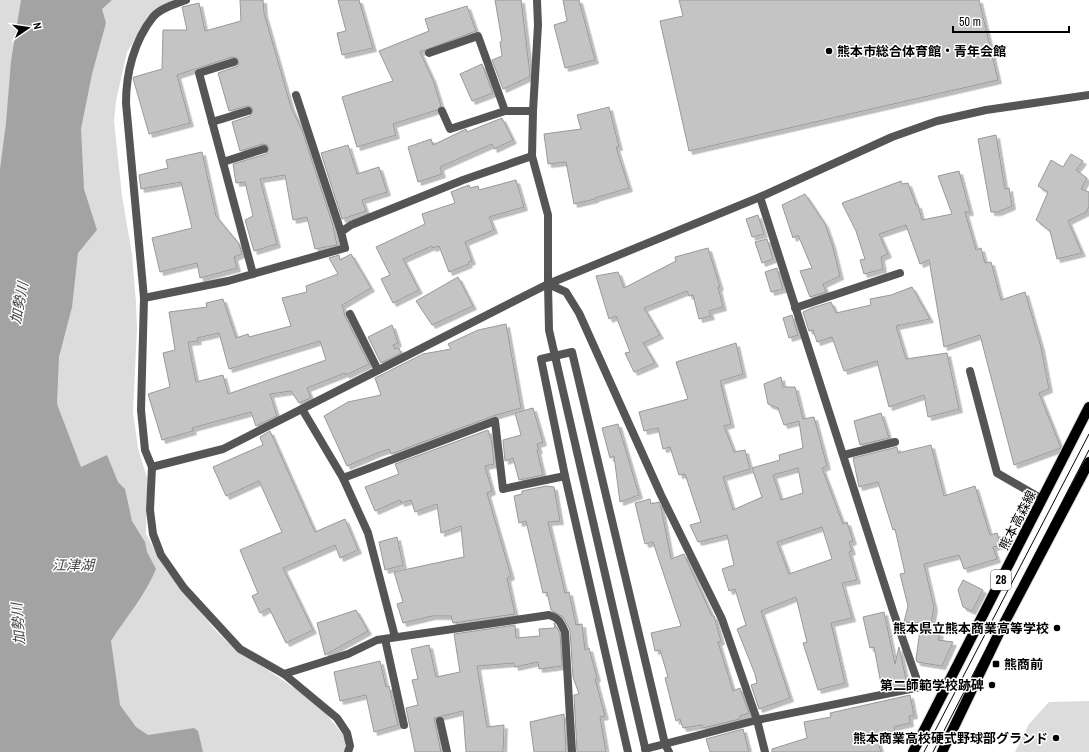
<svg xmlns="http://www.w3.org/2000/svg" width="1089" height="752" font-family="'Archivo Narrow','Noto Sans JP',sans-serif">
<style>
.green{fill:#dcdcdc}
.water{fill:#a3a3a3}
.building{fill:#c4c4c4;stroke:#999;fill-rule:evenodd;filter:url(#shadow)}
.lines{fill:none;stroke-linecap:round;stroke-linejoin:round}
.primary-casing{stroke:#dbdbdb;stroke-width:12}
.minor{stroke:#555;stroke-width:8}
.tertiary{stroke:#555;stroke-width:8}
.primary{stroke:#000;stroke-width:10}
.tram{stroke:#000;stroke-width:1}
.poi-dot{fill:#000;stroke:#fff;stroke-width:1.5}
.labels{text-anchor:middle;stroke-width:3;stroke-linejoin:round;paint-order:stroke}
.shield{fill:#fff;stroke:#4c4c4c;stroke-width:1}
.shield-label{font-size:12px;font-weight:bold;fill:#000}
.poi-label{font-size:13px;font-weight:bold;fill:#000;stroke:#fff;text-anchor:end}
.street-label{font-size:13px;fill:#000;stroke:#fff}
.water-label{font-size:14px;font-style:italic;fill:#444;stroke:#fff}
</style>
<defs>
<filter id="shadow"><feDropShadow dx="3.5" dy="3.5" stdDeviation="0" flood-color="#0004"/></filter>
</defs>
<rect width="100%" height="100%" fill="#fff"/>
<g class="green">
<polygon points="0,0 174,0 148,18 127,52 116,101 114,121 122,196 132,254 136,303 137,329 133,412 138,448 147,478 146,534 166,570 217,632 232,646 303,694 323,710 345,737 345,752 0,752"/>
<polygon points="1089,701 1089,752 1015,752 1029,724 1049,702"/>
</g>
<path class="water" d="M21 0H112L102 9 106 23 92 74 81 129 84 189 97 230 78 253 72 307 59 357 57 404 81 467 107 455 118 482 125 489 132 521 145 542 147 552 156 569C145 596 126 617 111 641L120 705 136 727 148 735 194 728 198 731 203 752H0V169L6 123 11 61Z"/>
<g class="building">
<polygon points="240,0 263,0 264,13 291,107 302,130 332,222 337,245 315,249 307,217 293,220 285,175 260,179 277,244 254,251 245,220 253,216 245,182 236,183 233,164 266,154 269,148 267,145 263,144 240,151 232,122 250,116 253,110 251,107 247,106 229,111 218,73 238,66 239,63 237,58 232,57 177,75 190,123 149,134 133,78 134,77 162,69 163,30 187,30 182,7 199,3 205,31 241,21"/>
<polygon points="338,0 359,0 373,48 342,55 337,33 346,31"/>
<polygon points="495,0 521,0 530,74 529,77 503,89 492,60 502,56 500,42 502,41"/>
<polygon points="563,0 579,0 595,60 565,68 554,25 567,21"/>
<polygon points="679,0 979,0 998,80 689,151 660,21 683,16"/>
<polygon points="467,6 476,31 420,52 433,80 441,106 437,110 393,124 396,135 357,147 342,97 393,81 379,51 429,31 425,19"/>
<polygon points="482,64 493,93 472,101 460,74"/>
<polygon points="609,107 619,147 616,147 629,188 595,198 595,199 574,204 566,162 548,164 544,134 581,129 577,115"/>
<polygon points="502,118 513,140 494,149 492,144 440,167 442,174 418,182 408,147 431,139 433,145 466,129 467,132"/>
<polygon points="996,135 1005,189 1009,188 1012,206 998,212 991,212 978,139"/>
<polygon points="348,145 357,174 379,167 387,192 362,200 366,211 342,219 321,153"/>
<polygon points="202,152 216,216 239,244 242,254 234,257 237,268 200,278 197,263 160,272 152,238 192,228 181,182 141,189 139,175 168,168 166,160"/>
<polygon points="1071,154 1083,161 1076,170 1087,178 1081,189 1089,192 1089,207 1086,212 1068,221 1082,253 1057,259 1050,231 1036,220 1048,192 1038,186 1051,160 1063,167"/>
<polygon points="959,171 970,212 965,212 976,250 981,248 985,263 991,262 1001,300 1025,292 1041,347 1049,389 1039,393 1061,448 1014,465 980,335 944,347 929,260 920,264 906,225 879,234 888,254 881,257 883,269 864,274 860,260 865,259 856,231 842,203 901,181 902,184 908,183 916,205 918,205 922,220 952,214 938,176"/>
<polygon points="516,180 524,207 489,217 494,230 465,242 472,261 468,262 469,264 449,272 439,246 432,248 432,246 403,259 419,290 393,303 381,279 390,275 376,247 425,224 422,214 455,203 451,192 469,185 470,188 478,186 479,190"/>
<polygon points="805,194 825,224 832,244 840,276 823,284 826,292 810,297 800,271 812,268 798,235 793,238 782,205"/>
<polygon points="758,215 764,234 752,237 746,219"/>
<polygon points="767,239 773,259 762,263 755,242"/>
<polygon points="708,248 720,287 718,287 723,307 709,311 711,316 699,319 693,295 689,296 687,291 644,308 660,335 643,343 655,363 634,372 625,353 630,352 616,316 609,319 596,276 618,272 624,288 676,261 675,257"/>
<path d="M351 254 371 288 342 305 345 316 369 364 346 375 345 373 307 388 311 398 299 403 291 391 270 394 277 416 256 426 251 412 192 428 193 431 162 440 148 394 170 387 163 353 175 350 169 312 207 307 206 303 223 299 236 338 248 334 249 337 291 326 282 298 307 292 306 286 338 274 329 258 339 255 340 260ZM219 333 229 369 320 341 326 360 228 394 223 375 196 382 188 342 198 341 197 338Z"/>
<polygon points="777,268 783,289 771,292 765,272"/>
<polygon points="458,277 473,306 432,325 416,301"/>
<polygon points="912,287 930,319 896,326 906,359 947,353 959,409 928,417 924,395 889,407 877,361 844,371 832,337 817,342 813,330 809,331 803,312 812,308 831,302 836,313 871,305 870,299 891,295"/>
<polygon points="792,315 798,335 789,338 783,318"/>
<polygon points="506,324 521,408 493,416 391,454 389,449 380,452 347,466 324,416 348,402 381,395 375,378 423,354 451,349 448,344 478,330"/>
<polygon points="392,325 398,343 393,345 395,349 399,348 401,353 381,363 368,337"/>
<path d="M736 343 743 374 720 381 731 424 724 426 734 452 745 450 750 469 723 477 733 510 762 497 752 468 780 460 779 455 803 448 799 421 784 425 778 408 768 404 764 384 781 377 783 387H795L803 419 814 417 827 466 822 468 843 524 847 522 853 541 849 542 852 551 849 552 857 580 842 583 852 618 831 623 845 683 818 690 803 643 807 642 796 597 761 611 790 698 759 709 751 685 757 683 755 674 737 629 746 625 735 589 729 591 722 569 734 565 727 535 698 542 690 525 701 522 685 474 679 475 670 447 663 449 658 428 644 431 639 412 688 399 676 362ZM798 468 803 493 781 500 773 475ZM822 527 832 559 789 574 777 542Z"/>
<polygon points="533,408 543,442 537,444 539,450 537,450 543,475 519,480 513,458 505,461 503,440 521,435 515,413"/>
<polygon points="881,413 889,438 860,445 854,421"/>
<polygon points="618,424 639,495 620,502 614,456 610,458 602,428"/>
<polygon points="488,430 492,443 494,464 485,466 492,491 487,493 511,576 507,578 515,614 453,623 451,616 432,616 403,623 397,604 403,602 394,572 464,557 461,526 441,533 437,504 415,512 411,500 401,503 400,500 375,511 365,487 399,474 395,464"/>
<polygon points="270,431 315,532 345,519 358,550 340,558 335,545 283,568 313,630 286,643 269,608 260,613 252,596 258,593 240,550 282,532 259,481 226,496 213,467 263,445 260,437"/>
<polygon points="931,445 944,496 975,486 990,535 997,533 1001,545 993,547 997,559 964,569 959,555 924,564 934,607 931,624 904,622 908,606 900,574 905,573 895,529 893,530 878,482 859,487 853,458 897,447 898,453"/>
<polygon points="546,486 554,487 560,521 548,522 565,593 569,592 576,625 582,624 585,650 589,648 597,678 595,679 605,716 600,717 606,752 577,752 574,695 579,694 573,677 570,630 563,617 551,610 547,592 543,593 526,521 519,523 514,496 522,494 522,491"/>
<polygon points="650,499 651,504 659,502 661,507 671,559 684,554 712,616 714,616 721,641 718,642 733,691 740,688 749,713 740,716 740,719 703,728 702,725 683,728 680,719 676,721 665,678 668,677 660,650 655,651 651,633 681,626 653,542 645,544 635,503"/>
<polygon points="397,537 403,565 385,570 379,542"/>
<polygon points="963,580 983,590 972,611 963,607 958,590"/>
<polygon points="356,610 368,631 325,655 317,623"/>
<polygon points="884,612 895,664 899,647 907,684 882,689 874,647 870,648 863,617"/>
<polygon points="554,623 560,633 562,666 539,669 538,662 515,667 514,663 477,666 487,727 504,725 503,752 466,752 463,711 434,718 441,752 415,752 406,708 418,705 412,680 418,679 411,649 429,645 436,677 460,672 454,634 515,625 516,638 540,636 539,629 555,628"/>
<polygon points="920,630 940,633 938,640 953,642 942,666 917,662 916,659"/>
<polygon points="380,661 386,687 389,686 398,725 374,732 366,695 340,701 334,672"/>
<polygon points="910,695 914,715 909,716 910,723 894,727 895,731 876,735 881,752 772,752 772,749 807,738 804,722 831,717 830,713"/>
<polygon points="564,714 566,752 534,752 530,722"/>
<polygon points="743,729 749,752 710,752 706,739"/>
</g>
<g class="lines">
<g class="primary-casing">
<g id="primary">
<polyline points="913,752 1089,407"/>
<polyline points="942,752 1000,631 1089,462"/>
</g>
</g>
<g class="minor">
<path d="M186 0C176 4 160 8 153 17 134 41 126 73 126 103L144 298 141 410 145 450 152 467 150 510 153 534 161 555 184 588 240 649 284 674 337 718 347 733 350 746 348 752"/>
<polyline points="537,0 538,25 533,111 532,156 548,215 548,284"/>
<polyline points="429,53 478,36 505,111"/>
<polyline points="234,62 199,73 253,274"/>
<polyline points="296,95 341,232"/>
<polyline points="442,111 450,129 505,111 533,111"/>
<polyline points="212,122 248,111"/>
<polyline points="223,162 264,149"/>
<polyline points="760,197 893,611 919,686"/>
<polyline points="548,284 566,292 579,313 661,495 722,619 757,720 765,752"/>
<polyline points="144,298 228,281 345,248 341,232 351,225 463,180 532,156"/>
<polyline points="795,308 900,273"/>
<polyline points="350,314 378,370"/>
<polyline points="970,371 997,473 1042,499"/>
<polyline points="302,409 343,478 368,533 395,637"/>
<polyline points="844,455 895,442"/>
<polyline points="152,467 223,449 548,284 760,197 892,137 937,121 986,110 1089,95"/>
<polyline points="343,478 495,421 503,489 565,476"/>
<polyline points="385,639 404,725"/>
<path d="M284 674 348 654 377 640 549 615C559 618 561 623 565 632L572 752"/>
<polyline points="440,721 447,752"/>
<polyline points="645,749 757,720 950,681"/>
<polyline points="628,752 565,476 541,359 572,352 665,744 669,752"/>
</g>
<polyline class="tertiary" points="548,284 549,330 646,752"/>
<use href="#primary" class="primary"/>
<g class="tram">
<polyline points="924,752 1089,434"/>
<polyline points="933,752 1089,450"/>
</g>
</g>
<g class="poi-dot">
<circle cx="829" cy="51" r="4"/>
<circle cx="1057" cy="628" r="4"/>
<rect x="992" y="660" width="8" height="8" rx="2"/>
<circle cx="992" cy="685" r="4"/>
<circle cx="1056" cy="738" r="4"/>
</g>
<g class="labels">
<rect class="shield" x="991" y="570" width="20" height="20" rx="3"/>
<g class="shield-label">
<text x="1001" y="584">28</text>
</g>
<g class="poi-label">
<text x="837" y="56" text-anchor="start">熊本市総合体育館・青年会館</text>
<text x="1049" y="633">熊本県立熊本商業高等学校</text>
<text x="1004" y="669" text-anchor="start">熊商前</text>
<text x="984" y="690">第二師範学校跡碑</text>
<text x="1048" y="743">熊本商業高校硬式野球部グランド</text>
</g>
<g class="street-label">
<text transform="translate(1017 520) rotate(-63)" y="5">熊本高森線</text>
</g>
<g class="water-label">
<text transform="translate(19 303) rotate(-79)" y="5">加勢川</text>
<text x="73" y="570">江津湖</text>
<text transform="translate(18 624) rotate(-94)" y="5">加勢川</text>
</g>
</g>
<g transform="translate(28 28) rotate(77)" stroke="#ffffff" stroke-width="3" paint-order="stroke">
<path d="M0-3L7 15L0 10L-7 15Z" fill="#000000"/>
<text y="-6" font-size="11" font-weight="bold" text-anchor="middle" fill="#000000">N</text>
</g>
<path d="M953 26v6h116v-6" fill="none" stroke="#000000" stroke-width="2"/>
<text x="959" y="26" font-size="12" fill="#000000" stroke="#ffffff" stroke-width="3" paint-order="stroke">50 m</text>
</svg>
